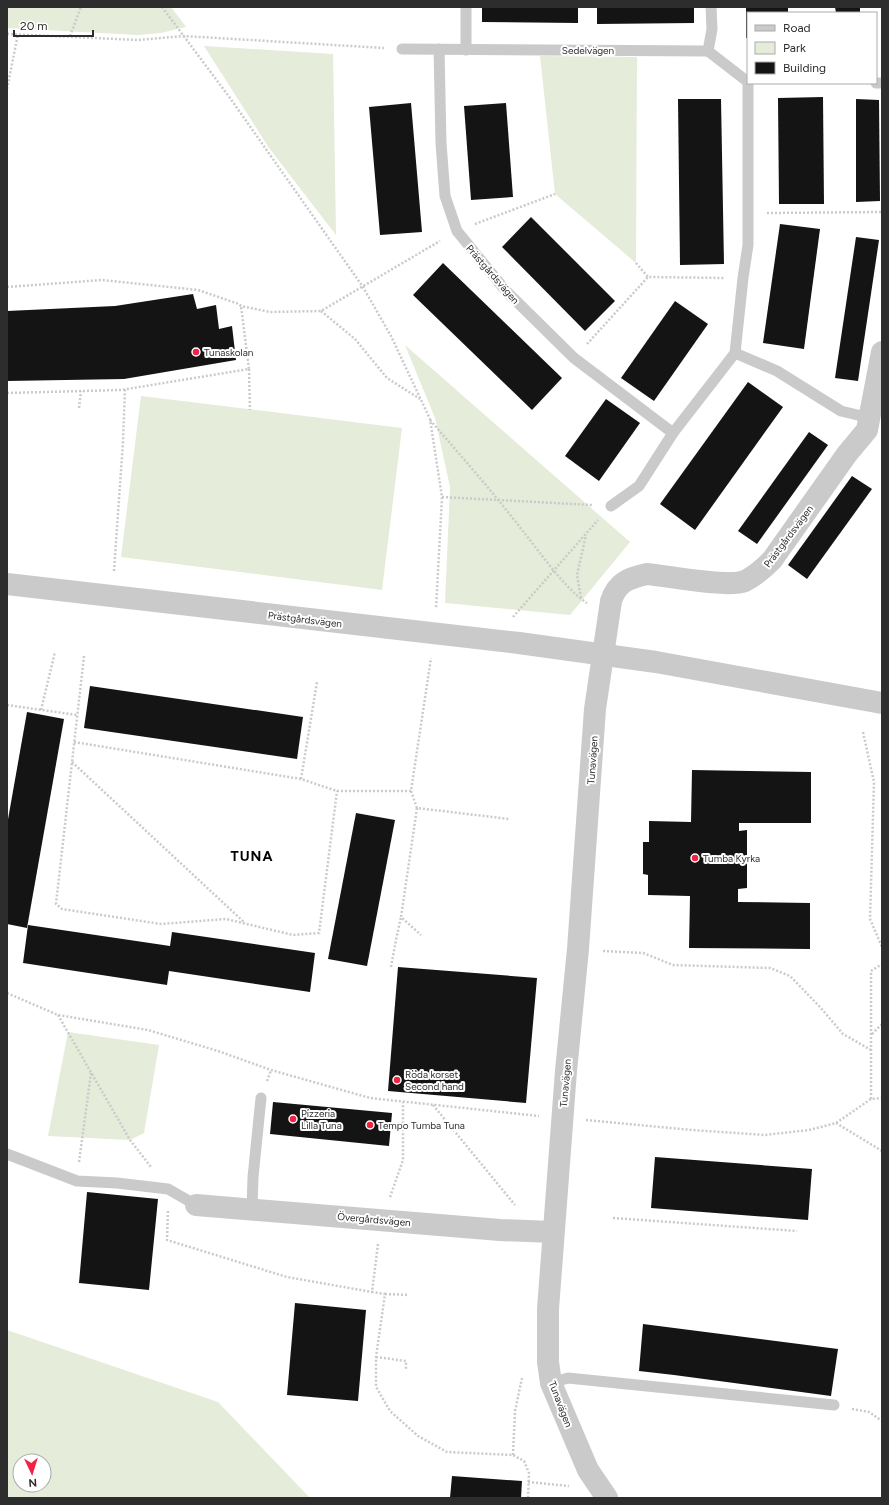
<svg xmlns="http://www.w3.org/2000/svg" width="889" height="1505" font-family="Figtree,sans-serif">
<style>
.green{fill:#e5ecd9;fill-rule:evenodd}
.building{fill:#141414}
.lines{fill:none;stroke-linecap:round;stroke-linejoin:round}
.path{stroke:#cacaca;stroke-width:2.5;stroke-dasharray:2 2;stroke-linecap:butt}
.service{stroke:#cacaca;stroke-width:11}
.minor{stroke:#cacaca;stroke-width:22}
.poi-dot{fill:#f12244;stroke:#fff;stroke-width:1.5}
.labels{text-anchor:middle;stroke-width:4;stroke-linejoin:round;paint-order:stroke}
.street-label{font-size:10px;fill:#2d2d2d;stroke:#fff}
.poi-label{font-size:10px;fill:#2d2d2d;stroke:#fff;text-anchor:start}
.district-label{font-size:14px;font-weight:bold;letter-spacing:1px;fill:#000;stroke:#fff}
</style>
<rect width="100%" height="100%" fill="#fff"/>
<g class="green">
<polygon points="7,7 171,7 186,27 161,33 138,35 7,28"/>
<polygon points="204,46 333,54 336,235 269,148"/>
<polygon points="540,56 637,57 636,263 555,194"/>
<polygon points="405,345 630,542 570,615 445,603 450,487 435,418"/>
<polygon points="141,396 402,428 382,590 121,557"/>
<polygon points="68,1032 159,1045 144,1133 130,1140 48,1136"/>
<path d="M7 1330 218 1402 310 1498H7ZM20 1461H44V1485H20Z"/>
</g>
<g class="building">
<polygon points="482,7 578,7 578,23 482,22"/>
<polygon points="597,7 694,7 694,23 597,24"/>
<polygon points="746,7 788,7 788,13 748,13 748,38 746,38"/>
<polygon points="835,7 860,7 860,13 836,13"/>
<polygon points="823,97 824,204 779,204 778,98"/>
<polygon points="678,99 721,99 724,264 680,265"/>
<polygon points="856,99 879,100 880,201 856,202"/>
<polygon points="411,103 422,232 380,235 369,107"/>
<polygon points="506,103 513,197 471,200 464,106"/>
<polygon points="531,217 615,301 585,331 502,247"/>
<polygon points="780,224 820,229 804,349 763,343"/>
<polygon points="856,237 879,240 858,381 835,378"/>
<polygon points="443,263 562,378 532,410 413,295"/>
<polygon points="193,294 197,309 216,305 219,329 232,326 236,360 124,379 7,381 7,311 115,306"/>
<polygon points="675,301 708,324 654,401 621,378"/>
<polygon points="748,382 783,407 695,530 660,504"/>
<polygon points="606,399 640,423 599,481 565,456"/>
<polygon points="809,432 828,445 757,544 738,531"/>
<polygon points="852,476 872,489 807,579 788,565"/>
<polygon points="90,686 303,717 297,759 84,728"/>
<polygon points="27,712 64,719 27,928 7,924 7,825"/>
<polygon points="692,770 811,772 811,823 739,823 739,831 747,830 747,888 738,889 738,902 810,903 810,949 689,948 690,896 648,895 648,875 643,874 643,842 649,842 649,821 691,822"/>
<polygon points="356,813 395,820 367,966 328,959"/>
<polygon points="28,925 170,946 172,932 315,953 310,992 169,971 167,985 23,963"/>
<polygon points="398,967 537,978 526,1103 388,1091"/>
<polygon points="273,1102 392,1113 389,1146 270,1134"/>
<polygon points="655,1157 812,1169 808,1220 651,1208"/>
<polygon points="87,1192 158,1199 149,1290 79,1283"/>
<polygon points="295,1303 366,1310 358,1401 287,1395"/>
<polygon points="643,1324 838,1349 831,1396 674,1375 639,1371"/>
<polygon points="452,1476 522,1481 521,1498 450,1498"/>
</g>
<g class="lines">
<g class="path">
<polyline points="162,7 230,98 363,287 391,336 430,419 442,497 436,609"/>
<polyline points="7,34 138,40 184,36 384,48"/>
<polyline points="70,36 81,7"/>
<polyline points="7,89 18,34"/>
<polyline points="767,213 882,212"/>
<polyline points="475,224 555,194"/>
<polyline points="636,263 648,277"/>
<polyline points="7,287 102,280 198,290 239,304 241,306 270,312 321,311 440,241"/>
<polyline points="321,311 355,339 387,378 420,399"/>
<polyline points="587,344 648,277 724,278"/>
<polyline points="249,369 250,410"/>
<polyline points="7,393 121,390 249,369 241,306"/>
<polyline points="79,408 81,391"/>
<path d="M430 420C461 456 493 492 522 530 540 552 564 588 587 603"/>
<polyline points="442,497 592,505"/>
<polyline points="114,571 123,442 125,389"/>
<polyline points="581,598 577,575 586,535"/>
<polyline points="513,617 598,520"/>
<polyline points="84,656 56,904 62,909 161,924 226,919 293,935 319,933 337,791"/>
<polyline points="7,705 77,715"/>
<polyline points="41,710 55,652"/>
<polyline points="863,732 874,782 870,919 882,947"/>
<polyline points="74,742 301,779 337,791 411,791 431,658"/>
<polyline points="72,762 245,923"/>
<polyline points="301,779 317,682"/>
<polyline points="411,791 417,808 509,819"/>
<polyline points="417,808 401,917 421,935"/>
<polyline points="603,951 643,953 673,965 770,968 790,976 820,1007 843,1034 871,1050"/>
<polyline points="391,967 396,940 401,917"/>
<polyline points="7,993 58,1015 148,1030 218,1051 271,1070 370,1098 539,1116"/>
<polyline points="58,1015 130,1140 151,1167"/>
<polyline points="872,1034 882,1024"/>
<polyline points="267,1081 271,1070"/>
<polyline points="871,1099 871,971 882,964"/>
<polyline points="433,1105 515,1205"/>
<polyline points="586,1120 692,1130 765,1135 809,1130 836,1123 871,1099 882,1098"/>
<polyline points="836,1123 882,1151"/>
<polyline points="79,1162 91,1073"/>
<polyline points="390,1197 403,1160 403,1102"/>
<polyline points="168,1211 167,1240 287,1277 372,1292"/>
<polyline points="613,1218 797,1231"/>
<polyline points="378,1244 372,1292 385,1294 376,1357 376,1387 390,1411 418,1436 447,1452 513,1455 524,1461 529,1473 528,1498"/>
<polyline points="385,1294 408,1295"/>
<polyline points="376,1357 406,1361 406,1370"/>
<polyline points="852,1409 869,1412 882,1421"/>
<polyline points="513,1455 515,1411 522,1378"/>
<polyline points="528,1482 569,1486"/>
</g>
<g class="service">
<polyline points="466,7 466,50"/>
<polyline points="402,49 708,51"/>
<polyline points="439,49 441,143 445,196 457,231 506,291 574,358 673,433"/>
<polyline points="708,51 748,82"/>
<polyline points="708,51 712,29 711,7"/>
<polyline points="876,83 882,83"/>
<polyline points="735,353 777,371 841,411 870,418"/>
<polyline points="611,506 639,486 673,433 735,353 743,278 748,245 748,82"/>
<polyline points="7,1154 77,1181 117,1183 168,1189 196,1205"/>
<polyline points="252,1209 253,1177 261,1098"/>
<polyline points="551,1383 568,1378 834,1405"/>
</g>
<g class="minor">
<polyline points="7,584 519,643 656,662 882,703"/>
<polyline points="196,1205 500,1230 553,1232"/>
<path d="M607 1498 588 1470 551 1383 548 1362V1309L566 1071 578 949 595 709 611 601C617 582 629 578 647 574 668 576 728 588 745 581 755 576 764 568 772 560L847 454 867 430 882 352"/>
</g>
</g>
<g class="poi-dot">
<circle cx="196" cy="352" r="4"/>
<circle cx="695" cy="858" r="4"/>
<circle cx="397" cy="1080" r="4"/>
<circle cx="293" cy="1119" r="4"/>
<circle cx="370" cy="1125" r="4"/>
</g>
<g class="labels">
<g class="street-label">
<text x="588" y="54">Sedelvägen</text>
<text transform="translate(493 274) rotate(49)" y="4">Prästgårdsvägen</text>
<text transform="translate(788 536) rotate(-53)" y="4">Prästgårdsvägen</text>
<text transform="translate(305 619) rotate(7)" y="4">Prästgårdsvägen</text>
<text transform="translate(592 760) rotate(-86)" y="4">Tunavägen</text>
<text transform="translate(565 1083) rotate(-85)" y="4">Tunavägen</text>
<text transform="translate(374 1219) rotate(5)" y="4">Övergårdsvägen</text>
<text transform="translate(561 1404) rotate(69)" y="4">Tunavägen</text>
</g>
<g class="poi-label">
<text x="204" y="356">Tunaskolan</text>
<text x="703" y="862">Tumba Kyrka</text>
<text x="405" y="1078">Röda korset<tspan x="405" dy="12">Second hand</tspan></text>
<text x="301" y="1117">Pizzeria<tspan x="301" dy="12">Lilla Tuna</tspan></text>
<text x="378" y="1129">Tempo Tumba Tuna</text>
</g>
<g class="district-label">
<text x="252" y="861">TUNA</text>
</g>
</g>
<rect width="889" height="1505" fill="none" stroke="#2d2d2d" stroke-width="16"/>
<rect x="747" y="12" width="130" height="72" fill="#ffffff" stroke="#ababab"/>
<rect x="755" y="25" width="20" height="6" fill="#cacaca" stroke="#ababab"/>
<text x="783" y="32" font-size="12" fill="#2d2d2d">Road</text>
<rect x="755" y="42" width="20" height="12" fill="#e5ecd9" stroke="#ababab"/>
<text x="783" y="52" font-size="12" fill="#2d2d2d">Park</text>
<rect x="755" y="62" width="20" height="12" fill="#141414" stroke="#ababab"/>
<text x="783" y="72" font-size="12" fill="#2d2d2d">Building</text>
<g transform="translate(32 1473) rotate(176)"><circle r="19" fill="#ffffff" stroke="#ababab"/>
<path d="M0-3L7 15L0 10L-7 15Z" fill="#f12244"/>
<text y="-6" font-size="11" font-weight="bold" text-anchor="middle" fill="#2d2d2d">N</text>
</g>
<path d="M14 30v6h79v-6" fill="none" stroke="#2d2d2d" stroke-width="2"/>
<text x="20" y="30" font-size="12" fill="#2d2d2d" stroke="#ffffff" stroke-width="3" paint-order="stroke">20 m</text>
</svg>
